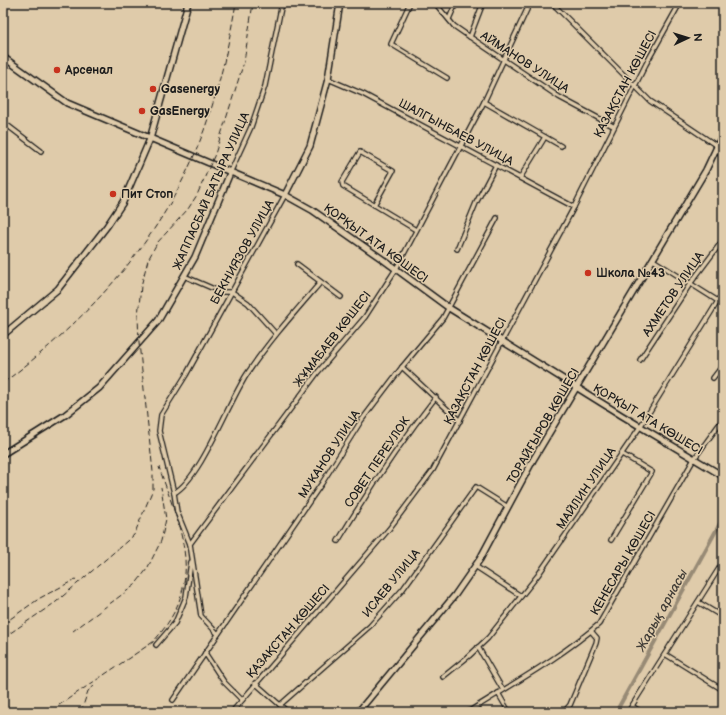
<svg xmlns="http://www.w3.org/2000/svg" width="726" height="715" font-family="'Balsamiq Sans',sans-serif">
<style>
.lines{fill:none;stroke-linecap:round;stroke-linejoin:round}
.canal{stroke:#978a75;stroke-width:4}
.street-casing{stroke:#1c1c1c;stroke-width:6}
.secondary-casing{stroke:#1c1c1c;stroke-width:8}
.street{stroke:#dfcbaa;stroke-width:3.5}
.secondary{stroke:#dfcbaa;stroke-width:5}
.rail{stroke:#1c1c1c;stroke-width:1;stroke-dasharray:6 3;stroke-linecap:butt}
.poi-dot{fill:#c8321e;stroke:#dfcbaa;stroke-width:1.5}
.labels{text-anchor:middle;stroke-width:3;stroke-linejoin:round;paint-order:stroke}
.street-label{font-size:12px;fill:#1c1c1c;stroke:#dfcbaa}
.poi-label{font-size:12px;font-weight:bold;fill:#1c1c1c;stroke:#dfcbaa;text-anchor:start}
.water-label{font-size:13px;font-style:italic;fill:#413d37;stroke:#dfcbaa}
</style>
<rect width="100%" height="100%" fill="#dfcbaa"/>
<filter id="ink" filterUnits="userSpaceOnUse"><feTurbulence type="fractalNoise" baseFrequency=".025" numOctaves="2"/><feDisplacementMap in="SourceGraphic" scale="8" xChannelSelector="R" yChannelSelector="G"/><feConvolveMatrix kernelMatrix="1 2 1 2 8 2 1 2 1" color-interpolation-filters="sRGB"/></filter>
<g filter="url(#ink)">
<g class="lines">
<polyline class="canal" points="616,712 723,518"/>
<g class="street-casing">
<g id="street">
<polyline points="410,3 391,44 447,78"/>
<polyline points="435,3 454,26 470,37 559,97 613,126"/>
<polyline points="552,3 650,101 717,146"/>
<polyline points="449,19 456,3"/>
<polyline points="470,37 483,3"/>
<polyline points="328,79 363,94 574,207"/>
<polyline points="484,102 561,146"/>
<polyline points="3,122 41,151"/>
<polyline points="715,150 723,154"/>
<polyline points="230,173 251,127 265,86 282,3"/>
<polyline points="520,178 545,137"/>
<path d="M285 195 186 375 161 415 159 431 174 493C201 478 228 403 247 374 269 341 294 313 320 283"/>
<polyline points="374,205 393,171 360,152 342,182 343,186 416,230"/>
<polyline points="457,249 476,203 496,165"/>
<polyline points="653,260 718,301"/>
<polyline points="297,264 341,297"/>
<polyline points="184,276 221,292 232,292 248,303 276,334"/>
<polyline points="640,360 690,284 723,240"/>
<polyline points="402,367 460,421"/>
<polyline points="713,378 723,365"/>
<polyline points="174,493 177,512 190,544 201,616 218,634"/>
<polyline points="611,540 652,472 622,454"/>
<path d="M338 541C368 491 400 443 436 397"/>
<polyline points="190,544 318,372 365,317 396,269 484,102 530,3"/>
<polyline points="475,566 521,596"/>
<polyline points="698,602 723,617"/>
<polyline points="156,645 175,623 186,597 191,562"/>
<polyline points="478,647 503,690"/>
<polyline points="205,653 224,682 242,700"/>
<polyline points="665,654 723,690"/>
<polyline points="443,677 469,656 488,638 538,575 640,427 723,293"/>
<polyline points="255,683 288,712"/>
<polyline points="498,693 509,712"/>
<polyline points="173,700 322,483 361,421 402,367 443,318 497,218"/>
<polyline points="280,705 370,626 403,589 476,487 508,507"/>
<polyline points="632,706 641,712"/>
<polyline points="232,712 389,529 433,470 574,207 646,64 680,3"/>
<path d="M468 712C512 684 560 658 599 624L694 459 723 419"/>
<polyline points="564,712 570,705 596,643 597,638 591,631"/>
<polyline points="628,712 723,562"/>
</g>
</g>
<g class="secondary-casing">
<g id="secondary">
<polyline points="3,57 67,103 285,195 312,210 385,261 449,308 621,415 723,476"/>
<polyline points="285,195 310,146 328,79 340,3"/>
<polyline points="3,335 58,289 107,226 123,202 150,139 188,3"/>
<polyline points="3,454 65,415 99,388 158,321 195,257 230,173"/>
<polyline points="358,712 455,595 480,559 533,460 706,170 723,134"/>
</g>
</g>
<use href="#street" class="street"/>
<use href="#secondary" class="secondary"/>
<g class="rail">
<path d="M3 383C78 327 147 256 187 171 212 119 226 60 236 3"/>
<polyline points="3,624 40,598 76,579"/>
<polyline points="73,631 135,585 147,569 161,541 166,519 161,487"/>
<polyline points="3,638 56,602 134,535 153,489 153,472 139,343 138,316 141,286 148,260 157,243 188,209 197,195 215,154 244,62 253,3"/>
<path d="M59 705 153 642C207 582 182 534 159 467"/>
<polyline points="81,712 88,691 94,686"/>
</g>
</g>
</g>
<g class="poi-dot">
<circle cx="57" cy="70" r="4"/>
<circle cx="153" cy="89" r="4"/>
<circle cx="142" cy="111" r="4"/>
<circle cx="113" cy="194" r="4"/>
<circle cx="588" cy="273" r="4"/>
</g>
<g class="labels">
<g class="street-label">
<text transform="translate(525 62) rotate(33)" y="4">АЙМАНОВ УЛИЦА</text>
<text transform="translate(625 84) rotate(-62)" y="4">ҚАЗАҚСТАН КӨШЕСІ</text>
<text transform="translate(456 132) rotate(28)" y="4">ШАЛГЫНБАЕВ УЛИЦА</text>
<text transform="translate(211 191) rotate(-66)" y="4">ЖАППАСБАЙ БАТЫРА УЛИЦА</text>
<text transform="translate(376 243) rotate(36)" y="4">ҚОРҚЫТ АТА КӨШЕСІ</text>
<text transform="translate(242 252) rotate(-61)" y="4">БЕКНИЯЗОВ УЛИЦА</text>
<text transform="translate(673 294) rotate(-56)" y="4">АХМЕТОВ УЛИЦА</text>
<text transform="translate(332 339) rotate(-52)" y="4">ЖҰМАБАЕВ КӨШЕСІ</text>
<text transform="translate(475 371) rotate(-62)" y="4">ҚАЗАҚСТАН КӨШЕСІ</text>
<text transform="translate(648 419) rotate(31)" y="4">ҚОРҚЫТ АТА КӨШЕСІ</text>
<text transform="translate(543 426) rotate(-60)" y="4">ТОРАЙҒЫРОВ КӨШЕСІ</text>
<text transform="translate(329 454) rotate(-57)" y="4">МУКАНОВ УЛИЦА</text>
<text transform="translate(377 462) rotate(-56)" y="4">СОВЕТ ПЕРЕУЛОК</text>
<text transform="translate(586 488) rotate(-56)" y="4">МАЙЛИН УЛИЦА</text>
<text transform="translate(623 563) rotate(-60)" y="4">КЕНЕСАРЫ КӨШЕСІ</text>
<text transform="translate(391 583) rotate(-51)" y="4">ИСАЕВ УЛИЦА</text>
<text transform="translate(288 631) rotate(-49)" y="4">ҚАЗАҚСТАН КӨШЕСІ</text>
</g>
<g class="poi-label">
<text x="65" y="74">Арсенал</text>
<text x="161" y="93">Gasenergy</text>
<text x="150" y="115">GasEnergy</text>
<text x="121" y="198">Пит Стоп</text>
<text x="596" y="277">Школа №43</text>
</g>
<g class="water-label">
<text transform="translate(661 610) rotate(-61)" y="5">Жарық арнасы</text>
</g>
</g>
<rect width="726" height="715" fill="none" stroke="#dfcbaa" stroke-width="16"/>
<rect x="8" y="8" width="710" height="699" fill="none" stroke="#1c1c1c" stroke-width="1.5" filter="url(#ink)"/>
<g transform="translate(688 38) rotate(86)" stroke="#dfcbaa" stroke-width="3" paint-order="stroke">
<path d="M0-3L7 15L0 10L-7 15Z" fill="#1c1c1c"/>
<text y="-6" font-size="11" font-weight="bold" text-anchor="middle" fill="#1c1c1c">N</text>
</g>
</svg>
